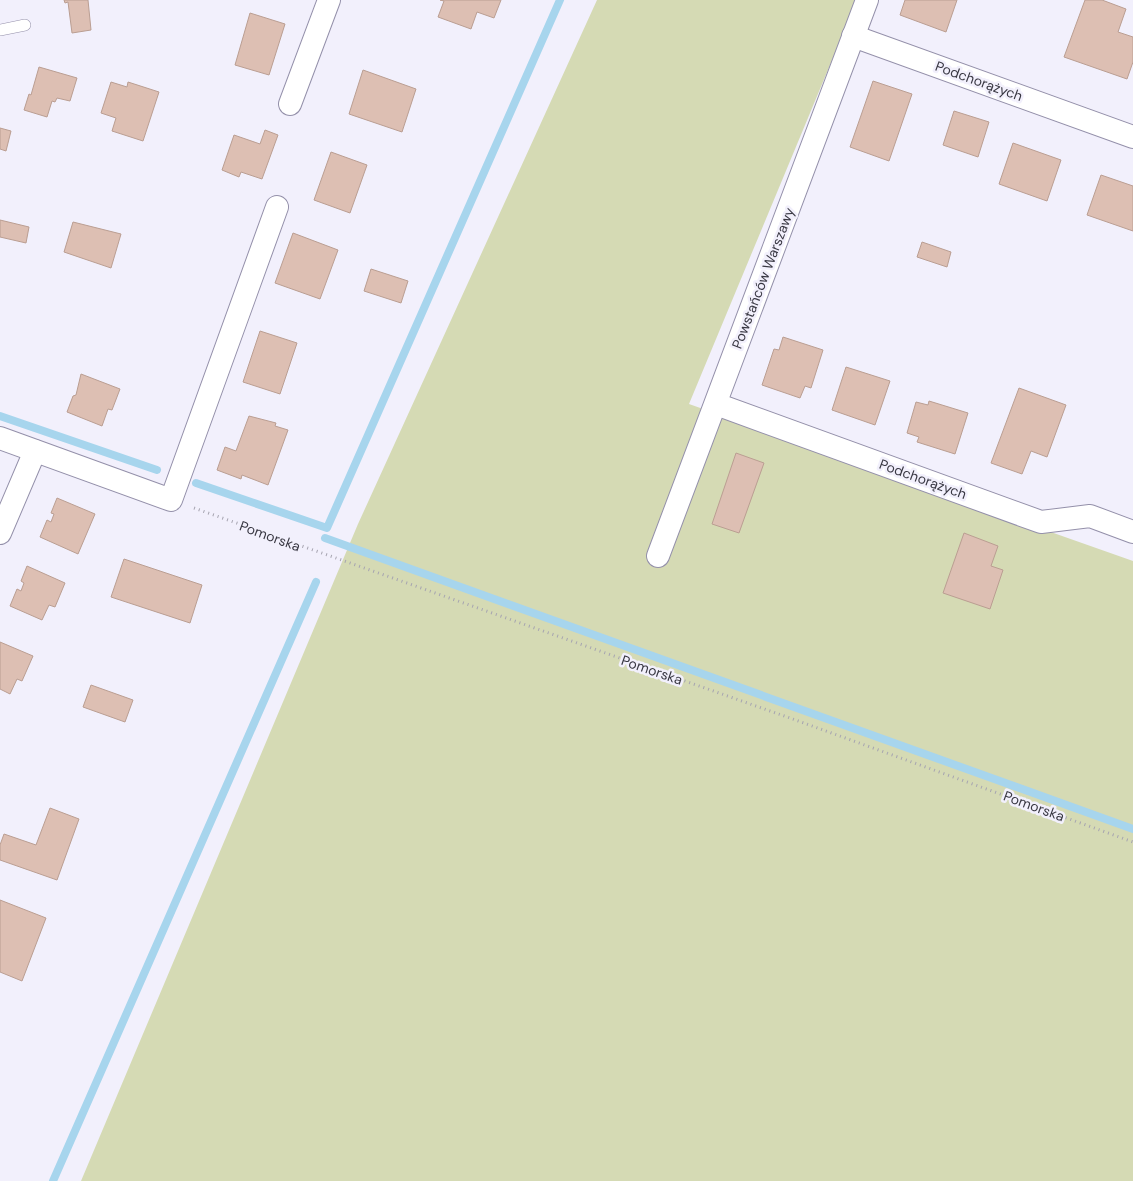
<svg xmlns="http://www.w3.org/2000/svg" width="1133" height="1181" font-family="'DM Sans',sans-serif">
<style>
.green{fill:#d5dab4}
.lines{fill:none;stroke-linecap:round;stroke-linejoin:round}
.stream{stroke:#a7d5ed;stroke-width:8}
.building{fill:#ddbfb3;stroke:#ba9e92}
.service-casing{stroke:#9490aa;stroke-width:12}
.minor-casing{stroke:#9490aa;stroke-width:24}
.path{stroke:#a6a4b0;stroke-width:3;stroke-dasharray:1 4;stroke-linecap:butt}
.service{stroke:#fff;stroke-width:11}
.minor{stroke:#fff;stroke-width:22}
.labels{text-anchor:middle;stroke-width:5;stroke-linejoin:round;paint-order:stroke}
.street-label{font-size:14px;fill:#393843;stroke:#f2f0fc}
</style>
<rect width="100%" height="100%" fill="#f2f0fc"/>
<polygon class="green" points="597,0 857,0 689,404 1133,561 1133,1181 81,1181 358,524"/>
<g class="lines">
<g class="stream">
<polyline points="0,416 157,470"/>
<polyline points="196,483 327,528 560,0"/>
<polyline points="325,538 1133,829"/>
<polyline points="53,1181 316,582"/>
</g>
</g>
<g class="building">
<polygon points="64,0 88,0 91,30 72,33 68,2 65,3"/>
<polygon points="440,0 501,0 494,18 477,12 471,29 438,17 444,1"/>
<polygon points="905,0 957,0 946,32 900,15"/>
<polygon points="1085,0 1102,0 1126,9 1118,32 1133,37 1133,62 1127,79 1064,57"/>
<polygon points="250,13 285,24 269,75 235,65"/>
<polygon points="39,67 77,78 70,101 57,98 55,102 52,101 47,117 24,110 29,94 31,95"/>
<polygon points="363,70 416,89 402,132 349,114"/>
<polygon points="873,81 912,94 889,161 850,147"/>
<polygon points="111,82 127,87 128,82 159,92 143,141 112,131 116,118 101,113"/>
<polygon points="954,111 989,122 978,157 943,145"/>
<polygon points="0,128 11,131 6,151 0,149"/>
<polygon points="265,130 278,135 262,179 241,172 239,177 222,170 234,135 260,144"/>
<polygon points="1013,143 1061,160 1047,201 999,184"/>
<polygon points="331,152 367,165 350,213 314,200"/>
<polygon points="1101,175 1133,186 1133,231 1087,215"/>
<polygon points="0,220 29,227 26,243 0,237"/>
<polygon points="73,222 121,234 111,268 64,252"/>
<polygon points="293,233 338,250 320,299 275,283"/>
<polygon points="922,242 951,252 947,267 917,257"/>
<polygon points="371,269 408,281 401,303 364,291"/>
<polygon points="260,331 297,343 280,394 243,382"/>
<polygon points="783,337 823,350 811,388 805,386 800,398 762,385 774,349 779,350"/>
<polygon points="846,367 890,381 875,425 832,410"/>
<polygon points="81,374 120,389 112,410 108,409 102,426 67,412 73,396 76,395"/>
<polygon points="1019,388 1066,405 1047,457 1031,451 1022,474 991,463"/>
<polygon points="929,401 968,413 955,454 917,442 919,437 907,433 916,402 928,405"/>
<polygon points="249,416 276,423 275,426 288,430 268,485 242,475 241,479 217,470 225,447 236,451"/>
<polygon points="736,453 764,463 739,533 712,524"/>
<polygon points="57,498 95,514 78,554 40,537 47,520 51,522 54,514 51,513"/>
<polygon points="964,533 998,546 991,566 1003,570 990,609 943,593"/>
<polygon points="124,559 202,585 190,623 111,597"/>
<polygon points="27,566 65,583 55,607 49,605 42,620 10,606 17,589 21,591 24,583 21,581"/>
<polygon points="0,642 33,656 22,681 17,679 10,694 0,689"/>
<polygon points="91,685 133,700 125,722 83,707"/>
<polygon points="50,808 79,819 57,880 0,860 0,845 4,834 36,845"/>
<polygon points="0,900 46,918 22,981 0,972"/>
</g>
<g class="lines">
<g class="service-casing">
<polyline id="service" points="0,30 25,25"/>
</g>
<g class="minor-casing">
<g id="minor">
<polyline points="853,36 1133,137"/>
<polyline points="290,104 329,0"/>
<polyline points="716,404 1041,522 1090,516 1133,532"/>
<polyline points="0,438 171,500 277,207"/>
<polyline points="0,533 35,451"/>
<polyline points="658,556 867,0"/>
</g>
</g>
<polyline class="path" points="194,508 790,718 1133,842"/>
<use href="#service" class="service"/>
<use href="#minor" class="minor"/>
</g>
<g class="labels">
<g class="street-label">
<text transform="translate(979 81) rotate(20)" y="5">Podchorążych</text>
<text transform="translate(763 278) rotate(-69)" y="5">Powstańców Warszawy</text>
<text transform="translate(923 479) rotate(20)" y="5">Podchorążych</text>
<text transform="translate(270 536) rotate(20)" y="5">Pomorska</text>
<text transform="translate(652 670) rotate(19)" y="5">Pomorska</text>
<text transform="translate(1034 806) rotate(20)" y="5">Pomorska</text>
</g>
</g>
</svg>
